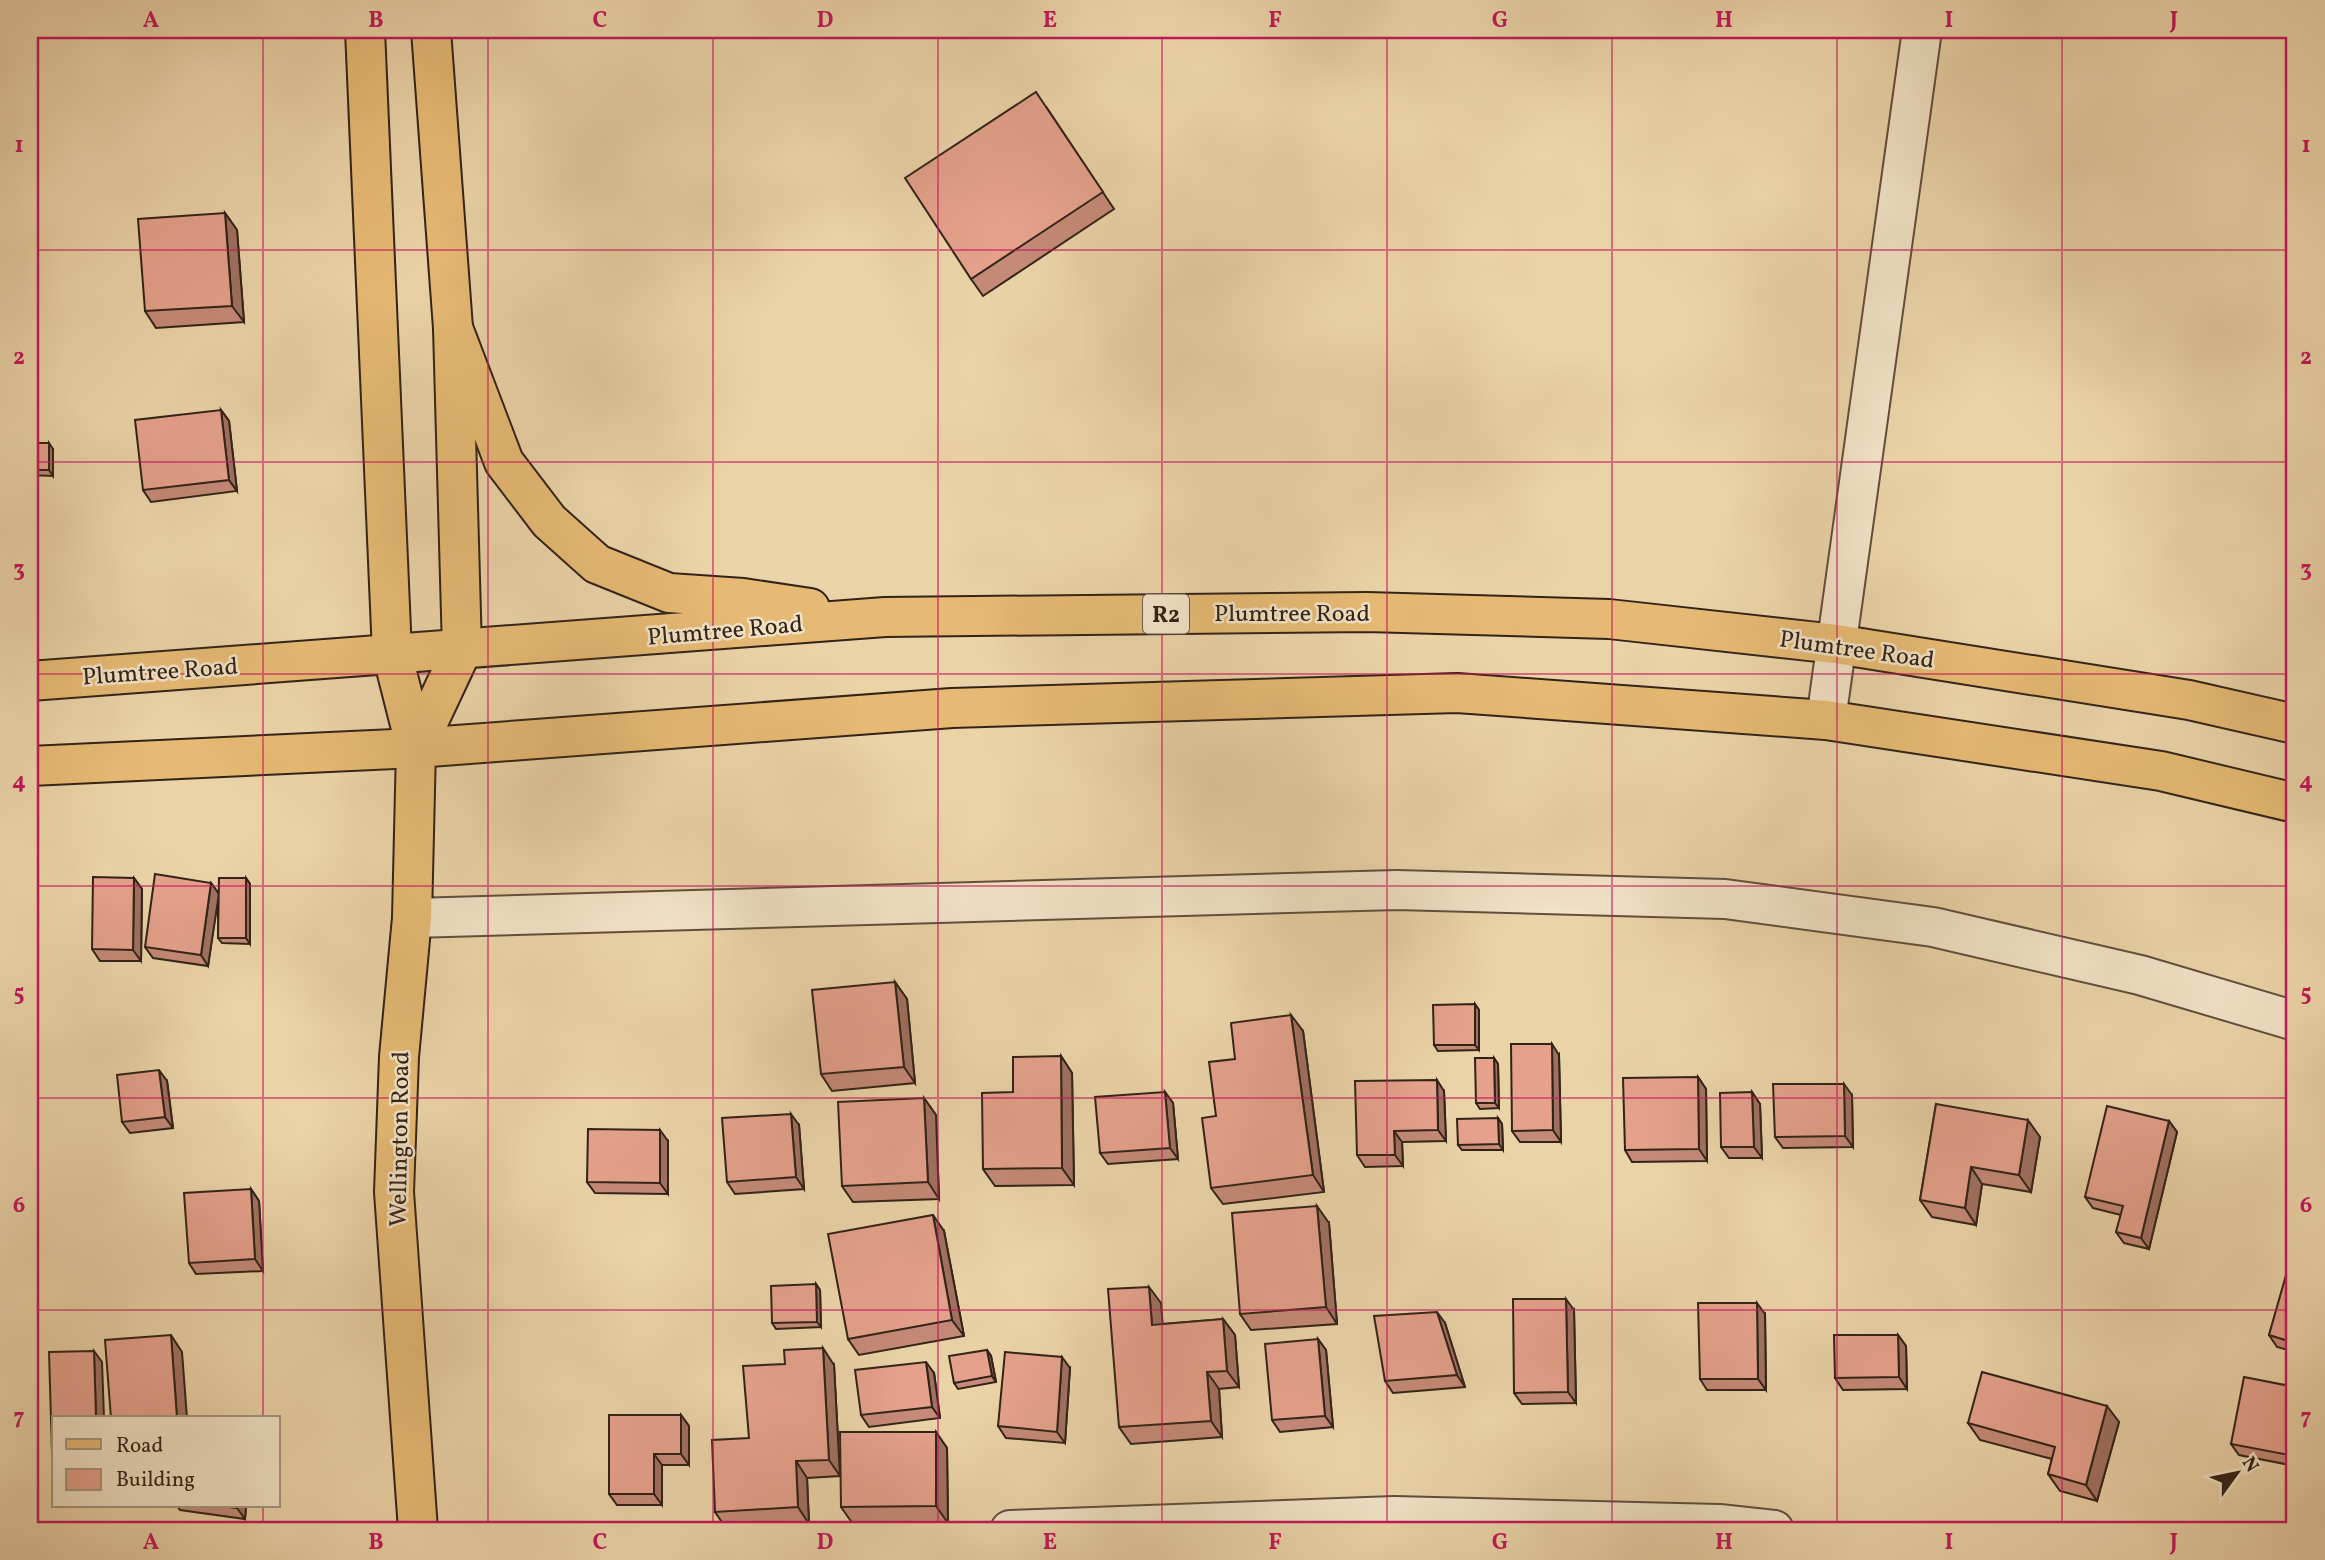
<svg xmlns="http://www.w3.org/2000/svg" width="2325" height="1560" font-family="Vollkorn,serif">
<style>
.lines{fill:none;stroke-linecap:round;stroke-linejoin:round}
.minor-casing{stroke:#604f3b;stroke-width:42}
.major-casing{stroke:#322317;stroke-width:42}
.highway-casing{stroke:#322317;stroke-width:42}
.minor{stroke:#f2e2c6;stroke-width:38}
.major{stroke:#e6ba74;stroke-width:38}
.highway{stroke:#e6ba74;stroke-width:38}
.wall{fill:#c58a78;stroke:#322317;stroke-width:2}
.shaded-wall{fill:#a07162;stroke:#322317;stroke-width:2}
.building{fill:#e5a18c;stroke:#322317;stroke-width:2}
.grid{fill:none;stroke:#c2185b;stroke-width:2;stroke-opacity:0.55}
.labels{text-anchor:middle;stroke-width:5;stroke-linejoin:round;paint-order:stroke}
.shield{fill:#f2e2c6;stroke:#6c5c4c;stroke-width:2}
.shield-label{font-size:23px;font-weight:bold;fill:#322317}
.street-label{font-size:24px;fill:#322317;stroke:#f2e2c6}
.neatline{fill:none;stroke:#c2185b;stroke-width:2.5}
.grid-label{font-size:23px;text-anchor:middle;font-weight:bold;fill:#c2185b}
</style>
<rect width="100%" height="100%" fill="#ebd3a8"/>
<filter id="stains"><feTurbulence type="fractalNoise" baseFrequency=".00286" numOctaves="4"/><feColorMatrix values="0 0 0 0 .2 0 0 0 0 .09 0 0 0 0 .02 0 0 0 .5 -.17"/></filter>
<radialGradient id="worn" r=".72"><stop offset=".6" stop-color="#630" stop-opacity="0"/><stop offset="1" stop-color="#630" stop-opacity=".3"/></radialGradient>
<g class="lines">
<g class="minor-casing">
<g id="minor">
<polyline points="1826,720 1922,30"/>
<polyline points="412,918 1397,890 1725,899 1933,927 2140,975 2295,1021"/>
<polyline points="1010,1530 1394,1516 1719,1524 1774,1530"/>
</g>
</g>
<g class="major-casing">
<g id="major">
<polyline points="365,30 392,653 416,748 412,918 399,1057 394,1192 418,1530"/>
<polyline points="416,748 462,650 453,328 431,30"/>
</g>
</g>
<g class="highway-casing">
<g id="highway">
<polyline points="453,328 504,462 549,521 597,564 669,593 743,598 810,608"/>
<polyline points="30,681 885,617 1367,612 1609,619 1836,644 2189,700 2295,724"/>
<polyline points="30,766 416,748 952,708 1457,693 1826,720 2161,771 2295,803"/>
</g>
</g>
<use href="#minor" class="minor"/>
<use href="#major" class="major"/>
<use href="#highway" class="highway"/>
</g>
<g class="wall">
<polygon points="1047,108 1114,209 983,296 971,279"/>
<polygon points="225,213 237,230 244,322 156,328 145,311"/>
<polygon points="221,410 229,421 237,491 151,502 143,490"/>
<polygon points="30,443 53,449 53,476 30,475"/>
<polygon points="134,878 142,889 141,961 100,961 92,949"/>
<polygon points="246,878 250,884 250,944 222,943 218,938 218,895 208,966 153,958 145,947 211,883 219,894"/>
<polygon points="895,982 907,999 915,1083 832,1091 821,1074"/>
<polygon points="1475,1004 1479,1010 1479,1050 1438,1051 1434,1045"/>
<polygon points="1303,1031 1324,1192 1223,1204 1211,1188 1216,1116 1235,1059"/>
<polygon points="1559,1055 1561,1142 1520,1142 1512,1131"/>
<polygon points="1061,1056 1072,1073 1074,1185 995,1186 983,1169 1013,1092"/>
<polygon points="1494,1058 1498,1064 1499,1108 1480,1109 1476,1103"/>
<polygon points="1698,1077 1706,1089 1707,1161 1632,1162 1625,1150"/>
<polygon points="167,1081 173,1128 130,1133 122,1122"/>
<polygon points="1444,1091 1446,1141 1402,1142 1403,1166 1365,1167 1357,1155"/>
<polygon points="1165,1092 1173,1103 1178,1159 1108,1164 1100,1153"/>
<polygon points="1752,1092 1760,1104 1762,1158 1729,1158 1721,1147"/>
<polygon points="1852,1095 1853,1147 1783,1148 1775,1137"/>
<polygon points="924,1098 936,1115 939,1199 853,1202 842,1186"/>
<polygon points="1936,1104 2040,1137 2031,1192 1982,1184 1976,1225 1932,1217 1920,1200"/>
<polygon points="1498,1118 1502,1124 1503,1150 1462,1150 1458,1145"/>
<polygon points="2169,1121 2177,1132 2149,1249 2124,1243 2116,1232 2121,1215 2093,1208 2085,1197"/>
<polygon points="2295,1121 2295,1145 2289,1136"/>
<polygon points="799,1125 804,1189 735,1194 727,1182"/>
<polygon points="668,1141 668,1194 595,1193 587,1182"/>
<polygon points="251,1189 259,1201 263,1271 196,1274 189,1263"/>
<polygon points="1329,1223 1337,1324 1251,1330 1240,1314"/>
<polygon points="944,1231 964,1336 859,1355 848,1339"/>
<polygon points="2295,1247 2295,1352 2277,1347 2269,1335"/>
<polygon points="816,1284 820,1290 821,1327 776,1329 772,1323"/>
<polygon points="1161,1303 1162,1324 1223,1319 1235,1335 1239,1387 1219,1389 1222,1437 1131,1444 1119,1427"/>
<polygon points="1574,1310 1576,1403 1522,1404 1514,1393"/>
<polygon points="1765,1314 1766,1390 1707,1390 1700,1379"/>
<polygon points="1445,1323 1465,1387 1393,1393 1385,1381"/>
<polygon points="1898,1335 1906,1346 1907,1389 1843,1390 1835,1378"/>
<polygon points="1318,1339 1326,1350 1333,1427 1280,1432 1272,1420"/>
<polygon points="987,1350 991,1356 996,1382 958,1389 954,1383"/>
<polygon points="834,1365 840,1476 807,1478 809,1524 726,1528 715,1512"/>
<polygon points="1070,1368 1065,1443 1006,1438 998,1426"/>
<polygon points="934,1373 940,1418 869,1427 861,1415"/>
<polygon points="2295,1387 2295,1466 2239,1455 2231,1444"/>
<polygon points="681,1415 689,1426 689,1465 662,1465 662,1505 617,1505 609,1494"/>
<polygon points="2119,1422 2097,1501 2060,1491 2048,1474 2052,1459 1980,1440 1968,1423"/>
<polygon points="936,1432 947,1448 948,1523 853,1524 841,1507"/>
<polygon points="177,1506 246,1506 245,1519 180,1510"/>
</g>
<g class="shaded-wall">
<polygon points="225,213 237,230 244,322 232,306"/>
<polygon points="221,410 229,421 237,491 229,480"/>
<polygon points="49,443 53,449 53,476 49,470"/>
<polygon points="134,878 142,889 141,961 133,950"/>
<polygon points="246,878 250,884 250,944 246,938"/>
<polygon points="211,883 219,894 208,966 201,955"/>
<polygon points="895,982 907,999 915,1083 904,1067"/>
<polygon points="1475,1004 1479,1010 1479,1050 1475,1045"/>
<polygon points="1291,1015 1303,1031 1324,1192 1313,1175"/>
<polygon points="1552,1044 1559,1055 1561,1142 1553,1130"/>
<polygon points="1061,1056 1072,1073 1074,1185 1062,1168"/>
<polygon points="1494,1058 1498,1064 1499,1108 1495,1103"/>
<polygon points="159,1070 167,1081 173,1128 165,1117"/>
<polygon points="1698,1077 1706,1089 1707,1161 1699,1149"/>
<polygon points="1437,1080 1444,1091 1446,1141 1438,1130"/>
<polygon points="1844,1084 1852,1095 1853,1147 1845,1136"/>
<polygon points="1165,1092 1173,1103 1178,1159 1170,1148"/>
<polygon points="1752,1092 1760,1104 1762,1158 1754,1147"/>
<polygon points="924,1098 936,1115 939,1199 928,1182"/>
<polygon points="791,1114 799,1125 804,1189 796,1177"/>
<polygon points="1498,1118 1502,1124 1503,1150 1499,1144"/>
<polygon points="2028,1120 2040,1137 2031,1192 2019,1175"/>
<polygon points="2169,1121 2177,1132 2149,1249 2141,1238"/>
<polygon points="660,1130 668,1141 668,1194 660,1183"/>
<polygon points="1394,1131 1402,1142 1403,1166 1395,1155"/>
<polygon points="1971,1167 1982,1184 1976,1225 1965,1208"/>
<polygon points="251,1189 259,1201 263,1271 255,1259"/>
<polygon points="1317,1206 1329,1223 1337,1324 1326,1307"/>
<polygon points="933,1215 944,1231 964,1336 952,1320"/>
<polygon points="816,1284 820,1290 821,1327 817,1322"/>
<polygon points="1149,1287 1161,1303 1164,1341 1152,1325"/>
<polygon points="1566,1299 1574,1310 1576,1403 1568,1392"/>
<polygon points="1757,1303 1765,1314 1766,1390 1758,1379"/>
<polygon points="1437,1312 1445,1323 1465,1387 1457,1375"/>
<polygon points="1223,1319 1235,1335 1239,1387 1227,1371"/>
<polygon points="171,1335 182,1352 187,1418 177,1418"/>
<polygon points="1898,1335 1906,1346 1907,1389 1899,1377"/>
<polygon points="1318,1339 1326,1350 1333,1427 1325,1416"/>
<polygon points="823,1348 834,1365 840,1476 829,1460"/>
<polygon points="987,1350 991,1356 996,1382 992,1376"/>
<polygon points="94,1351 102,1362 104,1418 96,1418"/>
<polygon points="1062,1357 1070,1368 1065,1443 1057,1432"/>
<polygon points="926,1362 934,1373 940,1418 932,1407"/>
<polygon points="1207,1372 1219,1389 1222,1437 1211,1421"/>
<polygon points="2107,1406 2119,1422 2097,1501 2086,1485"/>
<polygon points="681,1415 689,1426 689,1465 681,1454"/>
<polygon points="936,1432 947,1448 948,1523 936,1506"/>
<polygon points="654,1454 662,1465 662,1505 654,1494"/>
<polygon points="796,1461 807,1478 809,1524 798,1507"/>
<polygon points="237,1506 246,1506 245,1519 237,1508"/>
</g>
<g class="building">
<polygon points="1036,92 1103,192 971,279 905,178"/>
<polygon points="225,213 232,306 145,311 138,219"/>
<polygon points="221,410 229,480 143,490 135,420"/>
<rect x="30" y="443" width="19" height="27"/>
<polygon points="155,874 211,883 201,955 145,947"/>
<polygon points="93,877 134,878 133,950 92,949"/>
<polygon points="219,878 246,878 246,938 218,938"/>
<polygon points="895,982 904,1067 821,1074 812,990"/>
<polygon points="1475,1004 1475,1045 1434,1045 1433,1005"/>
<polygon points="1291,1015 1313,1175 1211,1188 1202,1118 1216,1116 1209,1062 1235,1059 1231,1023"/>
<polygon points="1511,1044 1552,1044 1553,1130 1512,1131"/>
<polygon points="1061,1056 1062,1168 983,1169 982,1093 1013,1092 1013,1057"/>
<polygon points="1475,1058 1494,1058 1495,1103 1476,1103"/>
<polygon points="159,1070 165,1117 122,1122 117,1075"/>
<polygon points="1698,1077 1699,1149 1625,1150 1623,1078"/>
<polygon points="1437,1080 1438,1130 1394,1131 1395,1155 1357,1155 1355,1081"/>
<polygon points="1773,1084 1844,1084 1845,1136 1775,1137"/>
<polygon points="1165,1092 1170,1148 1100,1153 1095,1097"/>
<polygon points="1752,1092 1754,1147 1721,1147 1720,1093"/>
<polygon points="924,1098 928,1182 842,1186 838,1102"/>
<polygon points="1936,1104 2028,1120 2019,1175 1971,1167 1965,1208 1920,1200"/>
<polygon points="2107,1106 2169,1121 2141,1238 2116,1232 2123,1206 2085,1197"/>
<polygon points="791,1114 796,1177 727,1182 722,1118"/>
<polygon points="1498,1118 1499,1144 1458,1145 1457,1119"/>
<polygon points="2295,1121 2295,1139 2289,1136"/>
<polygon points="588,1129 660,1130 660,1183 587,1182"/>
<polygon points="251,1189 255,1259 189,1263 184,1193"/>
<polygon points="1317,1206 1326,1307 1240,1314 1232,1213"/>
<polygon points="933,1215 952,1320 848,1339 828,1234"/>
<polygon points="2294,1247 2295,1247 2295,1343 2269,1335"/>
<polygon points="816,1284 817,1322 772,1323 771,1286"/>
<polygon points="1149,1287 1152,1325 1223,1319 1227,1371 1207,1372 1211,1421 1119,1427 1108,1289"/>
<polygon points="1513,1299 1566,1299 1568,1392 1514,1393"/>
<polygon points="1698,1303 1757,1303 1758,1379 1700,1379"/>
<polygon points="1437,1312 1457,1375 1385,1381 1374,1316"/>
<polygon points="171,1335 177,1418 111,1418 105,1340"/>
<polygon points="1834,1335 1898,1335 1899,1377 1835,1378"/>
<polygon points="1318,1339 1325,1416 1272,1420 1265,1344"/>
<polygon points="823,1348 829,1460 796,1461 798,1507 715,1512 712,1440 749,1438 743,1366 785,1364 784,1350"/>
<polygon points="987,1350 992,1376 954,1383 949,1356"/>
<polygon points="94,1351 96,1418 54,1418 54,1453 52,1453 49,1352"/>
<polygon points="1005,1352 1062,1357 1057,1432 998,1426"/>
<polygon points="926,1362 932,1407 861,1415 855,1370"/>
<polygon points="1982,1372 2107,1406 2086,1485 2048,1474 2055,1447 1968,1423"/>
<polygon points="2244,1377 2295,1387 2295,1456 2231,1444"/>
<polygon points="609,1415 681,1415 681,1454 654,1454 654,1494 609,1494"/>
<polygon points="840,1432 936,1432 936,1506 841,1507"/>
<polygon points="221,1506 237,1506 237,1508"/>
</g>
<path class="grid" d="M263 30V1418M488 30V1530M713 30V1530M938 30V1530M1162 30V1530M1387 30V1530M1612 30V1530M1837 30V1530M2062 30V1530M30 250H2295M30 462H2295M30 674H2295M30 886H2295M30 1098H2295M30 1310H2295M263 1506V1530"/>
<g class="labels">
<rect class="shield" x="1143" y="594.5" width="46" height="39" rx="5"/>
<g class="shield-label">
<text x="1166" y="622">R2</text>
</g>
<g class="street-label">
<text x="1292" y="621">Plumtree Road</text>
<text transform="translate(725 630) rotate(-5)" y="8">Plumtree Road</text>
<text transform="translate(1857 649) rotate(8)" y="8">Plumtree Road</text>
<text transform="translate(160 671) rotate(-4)" y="8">Plumtree Road</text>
<text transform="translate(399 1139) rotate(-89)" y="8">Wellington Road</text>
</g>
</g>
<rect width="2325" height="1560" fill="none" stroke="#ebd3a8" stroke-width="77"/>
<rect x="52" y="1416" width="228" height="91" fill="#f2e2c6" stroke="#a59680" stroke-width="2"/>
<rect x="66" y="1439" width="35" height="10" fill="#e6ba74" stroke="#a59680" stroke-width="2"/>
<text x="116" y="1452" font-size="21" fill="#322317">Road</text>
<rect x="66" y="1469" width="35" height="21" fill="#e5a18c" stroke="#a59680" stroke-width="2"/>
<text x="116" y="1486" font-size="21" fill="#322317">Building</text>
<g transform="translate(2237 1473) rotate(57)" stroke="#f2e2c6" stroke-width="5" paint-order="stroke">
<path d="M0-5L12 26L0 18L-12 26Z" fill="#322317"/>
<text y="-10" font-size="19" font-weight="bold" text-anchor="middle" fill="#322317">N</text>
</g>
<rect x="38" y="38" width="2248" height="1484" class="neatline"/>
<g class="grid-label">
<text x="151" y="27">A</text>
<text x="376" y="27">B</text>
<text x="600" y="27">C</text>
<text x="825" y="27">D</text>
<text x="1050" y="27">E</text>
<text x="1275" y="27">F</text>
<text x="1500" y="27">G</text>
<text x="1724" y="27">H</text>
<text x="1949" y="27">I</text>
<text x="2174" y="27">J</text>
<text x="19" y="152">1</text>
<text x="2306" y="152">1</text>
<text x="19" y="364">2</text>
<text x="2306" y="364">2</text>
<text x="19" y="576">3</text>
<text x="2306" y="576">3</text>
<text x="19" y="788">4</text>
<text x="2306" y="788">4</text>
<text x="19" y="1000">5</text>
<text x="2306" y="1000">5</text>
<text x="19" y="1212">6</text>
<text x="2306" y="1212">6</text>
<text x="19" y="1424">7</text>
<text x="2306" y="1424">7</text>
<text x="151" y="1549">A</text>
<text x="376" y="1549">B</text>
<text x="600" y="1549">C</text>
<text x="825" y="1549">D</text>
<text x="1050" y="1549">E</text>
<text x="1275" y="1549">F</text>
<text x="1500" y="1549">G</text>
<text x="1724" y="1549">H</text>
<text x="1949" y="1549">I</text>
<text x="2174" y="1549">J</text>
</g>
<rect width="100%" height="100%" filter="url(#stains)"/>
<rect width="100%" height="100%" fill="url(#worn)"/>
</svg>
